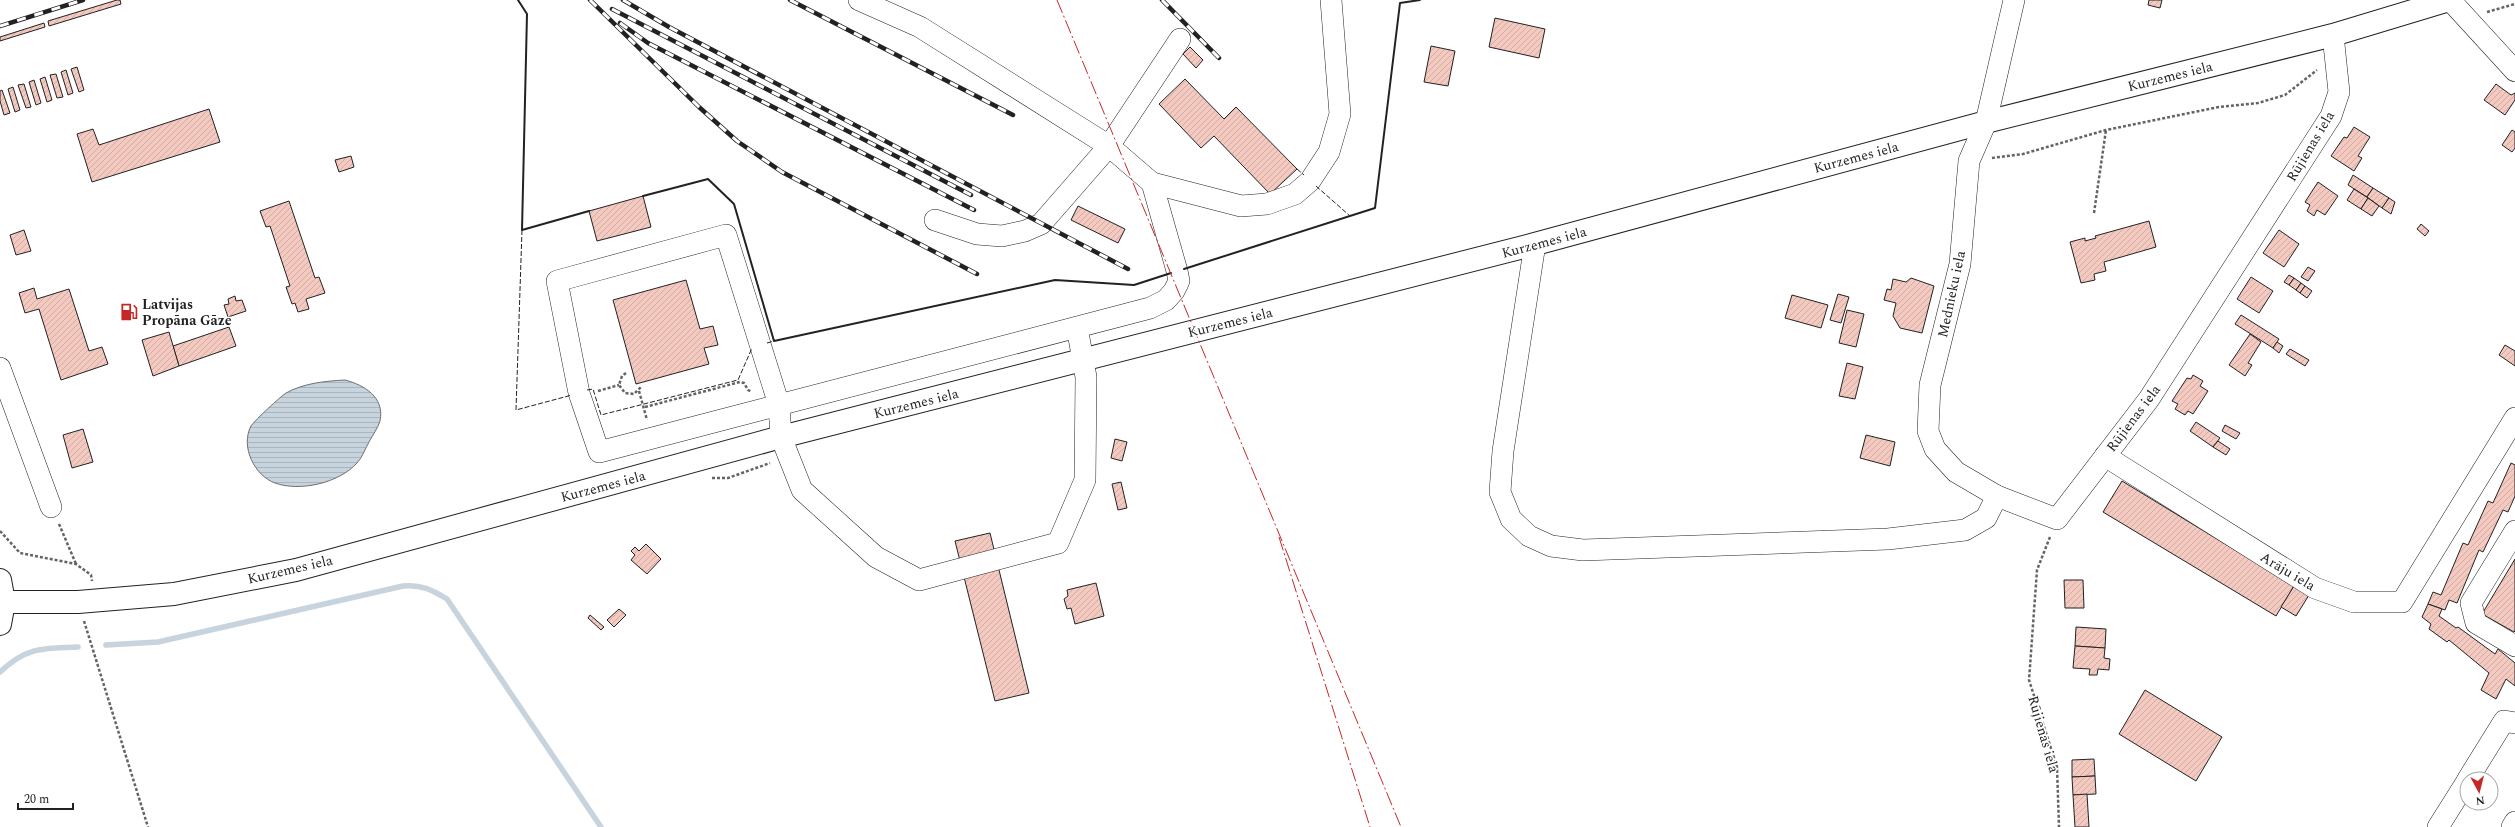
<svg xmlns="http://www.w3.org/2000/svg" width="2515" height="827" font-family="Spectral,serif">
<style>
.water{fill:url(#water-rules);stroke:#6f6f6f}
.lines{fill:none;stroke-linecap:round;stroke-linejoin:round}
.stream{stroke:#c7d3dd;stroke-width:5.5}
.building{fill:url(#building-hatch);stroke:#222}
.minor-casing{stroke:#222;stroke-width:22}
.highway-casing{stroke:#222;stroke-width:24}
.path{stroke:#646464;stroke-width:2.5;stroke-dasharray:3 2;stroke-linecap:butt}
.minor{stroke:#fff;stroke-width:21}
.highway{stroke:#fff;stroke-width:22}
.rail-casing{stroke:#222;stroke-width:4.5}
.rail{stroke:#fff;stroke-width:3;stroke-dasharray:9;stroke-linecap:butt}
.fence{stroke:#222;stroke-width:1;stroke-dasharray:5 2;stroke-linecap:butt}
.wall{stroke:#222;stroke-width:2}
.power{stroke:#c62828;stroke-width:1;stroke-dasharray:14 3 2 3;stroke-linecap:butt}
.labels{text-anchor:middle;stroke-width:3;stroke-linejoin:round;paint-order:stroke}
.street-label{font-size:14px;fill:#222;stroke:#fff}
.poi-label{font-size:14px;font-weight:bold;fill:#222;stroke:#fff;text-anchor:start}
</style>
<defs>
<pattern id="water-rules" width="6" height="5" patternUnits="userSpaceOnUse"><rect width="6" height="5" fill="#c7d3dd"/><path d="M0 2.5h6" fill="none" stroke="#abb5bd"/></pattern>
<pattern id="building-hatch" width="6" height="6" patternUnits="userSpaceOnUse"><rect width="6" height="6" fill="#f3c9c0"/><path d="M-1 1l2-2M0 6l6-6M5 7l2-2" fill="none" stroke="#d0aca5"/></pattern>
</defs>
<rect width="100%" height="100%" fill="#fff"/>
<path class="water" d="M345 380C364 385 385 397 380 421 378 428 372 436 369 442 365 449 362 458 357 463 339 483 300 492 275 483 255 476 240 447 251 426 255 420 280 397 286 393 304 383 326 381 345 380Z"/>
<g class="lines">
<g class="stream">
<path d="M106 645 158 642 403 586C421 584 432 590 447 599L601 827"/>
<path d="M0 672C26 647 43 648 78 647"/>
</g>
</g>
<g class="building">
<polygon points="117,0 120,0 121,4 49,26 48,21"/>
<polygon points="2149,0 2162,0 2160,8 2148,5"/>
<polygon points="1495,18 1545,29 1539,58 1489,47"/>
<polygon points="44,23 45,27 0,41 0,37"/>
<polygon points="1431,46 1455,51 1448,86 1424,82"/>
<polygon points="1190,47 1203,60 1196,68 1183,54"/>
<polygon points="77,67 84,90 79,92 71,69"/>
<polygon points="66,70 73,93 68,95 61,72"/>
<polygon points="56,74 63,97 57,98 50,75"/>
<polygon points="45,77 52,100 47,102 40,79"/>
<polygon points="1185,79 1224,119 1236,107 1297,169 1270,194 1214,136 1201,148 1159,104"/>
<polygon points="34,80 41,103 36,105 29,82"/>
<polygon points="24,84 31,107 26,108 18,85"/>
<polygon points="2496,84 2511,95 2515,93 2515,100 2505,115 2484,100"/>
<polygon points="13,87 20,110 15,112 8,89"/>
<polygon points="2,90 10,113 4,115 0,101 0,91"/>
<polygon points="209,109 220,142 92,182 77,134 93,129 99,145"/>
<polygon points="2354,127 2370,137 2358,156 2362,158 2354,171 2331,156 2344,137 2347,138"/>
<polygon points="2512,130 2515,132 2515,148 2512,152 2502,145"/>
<polygon points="351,156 354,167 339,172 335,160"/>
<polygon points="2353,175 2373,188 2367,197 2348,185"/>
<polygon points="2318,182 2338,196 2325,215 2317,210 2314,216 2307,211 2310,205 2305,202"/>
<polygon points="2373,188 2389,198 2382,208 2367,197"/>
<polygon points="2354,189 2368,198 2361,209 2347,200"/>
<polygon points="643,196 651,227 597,241 589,211"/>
<polygon points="2368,198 2379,206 2372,216 2361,209"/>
<polygon points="2389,198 2395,202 2391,214 2382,208"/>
<polygon points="289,201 315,278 319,277 325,293 306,299 309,309 298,312 295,303 292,304 286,287 290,286 270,226 266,227 260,211"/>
<polygon points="1078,206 1125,229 1118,243 1071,220"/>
<polygon points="2149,221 2156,247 2104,262 2106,271 2094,274 2095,280 2081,283 2070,242 2085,238 2085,241 2096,238 2095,236"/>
<polygon points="2421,224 2429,231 2425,236 2417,229"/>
<polygon points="24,230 31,251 16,255 10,235"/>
<polygon points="2279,230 2299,244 2284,267 2263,253"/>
<polygon points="2308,267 2315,271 2308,281 2301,277"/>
<polygon points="2289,275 2294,278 2289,285 2284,282"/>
<polygon points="2251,277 2273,291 2259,313 2237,299"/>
<polygon points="1911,278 1934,286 1922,333 1900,328 1893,316 1896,303 1884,300 1887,289 1891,290 1893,279 1906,282"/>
<polygon points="2294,278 2301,283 2296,290 2289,285"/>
<polygon points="686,280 700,329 713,326 718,345 704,348 709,364 636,384 613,300"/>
<polygon points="2301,283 2305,286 2300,293 2296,290"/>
<polygon points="2305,286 2312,291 2307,298 2300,293"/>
<polygon points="34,288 37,299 69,289 89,351 102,347 108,364 61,380 39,309 25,313 19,293"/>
<polygon points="1838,294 1849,297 1841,323 1830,320"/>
<polygon points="1792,295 1828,305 1821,328 1785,318"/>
<polygon points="235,296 236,301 242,300 246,311 228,317 224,305 229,304 228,299"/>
<polygon points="1847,310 1864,314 1856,347 1839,343"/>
<polygon points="2241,315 2279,339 2273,348 2235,324"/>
<polygon points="229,327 236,346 179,366 173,346"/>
<polygon points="169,332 179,366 153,376 142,340"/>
<polygon points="2250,334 2261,342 2248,363 2252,365 2245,376 2229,365"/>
<polygon points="2277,342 2283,346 2279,353 2273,348"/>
<polygon points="2505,345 2515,351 2515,366 2499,355"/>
<polygon points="2290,349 2309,360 2305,366 2286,354"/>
<polygon points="1847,363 1863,367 1855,399 1839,396"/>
<polygon points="2193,375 2203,381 2200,386 2208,391 2193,414 2188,411 2185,415 2175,409 2178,404 2172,401 2187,378 2191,379"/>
<polygon points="2196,422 2220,438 2213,447 2190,431"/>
<polygon points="2225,425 2240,433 2236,439 2222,431"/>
<polygon points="83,429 93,462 72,468 63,435"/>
<polygon points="1866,435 1895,442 1890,466 1860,458"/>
<polygon points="1115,439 1127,442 1122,461 1111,458"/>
<polygon points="2218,441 2230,449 2226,455 2213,447"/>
<polygon points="2511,463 2515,465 2515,496 2508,512 2503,510 2483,552 2479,550 2457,603 2449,600 2445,610 2428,604 2433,592 2441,595 2463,543 2468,545 2488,501 2493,503"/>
<polygon points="2122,481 2294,586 2276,616 2103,512"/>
<polygon points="1121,482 1127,508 1118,510 1112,484"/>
<polygon points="990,533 1029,693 995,701 955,541"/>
<polygon points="646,544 661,559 647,574 631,560 635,555 631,551 635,547 639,551"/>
<polygon points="2515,559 2515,631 2514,632 2482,614"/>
<polygon points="2064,580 2083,580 2084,608 2065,608"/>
<polygon points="1096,583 1104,616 1075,624 1071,608 1067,609 1064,599 1068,596 1067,590"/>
<polygon points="2294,586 2309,595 2296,616 2281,607"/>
<polygon points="2428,604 2442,609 2439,616 2456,628 2458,627 2495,654 2498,649 2515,663 2515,686 2506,679 2496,699 2481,690 2489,673 2449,640 2447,642 2429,629 2431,624 2422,617"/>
<polygon points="619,609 626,615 614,627 607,620"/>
<polygon points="590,615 604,627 601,630 588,618"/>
<polygon points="2076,627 2106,629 2105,648 2075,646"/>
<polygon points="2075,646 2105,648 2104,658 2110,659 2109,670 2098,669 2097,675 2089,675 2090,669 2073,668"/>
<polygon points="2145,690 2222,737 2196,781 2119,734"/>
<polygon points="2094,759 2095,776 2072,777 2072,760"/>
<polygon points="2095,776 2096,794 2073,795 2072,777"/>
<polygon points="2087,794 2089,827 2075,827 2073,795"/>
</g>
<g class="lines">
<g class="minor-casing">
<g id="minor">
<polyline points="859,0 920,27 1109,146 1152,183 1177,271 1179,281 1174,291 1166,300 1150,308 599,452 579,393 557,281 726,235 779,405 781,437 802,490 876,557 919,580 1058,543 1085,480 1086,377 1077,327"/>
<polyline points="2014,0 1986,122 1969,161 1960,264 1930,385 1928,431 1935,449 1956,472 1997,496 2057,519 2149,399 2331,116 2339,92 2333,35"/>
<polyline points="2450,0 2515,71"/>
<polyline points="1152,183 1241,206 1267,204 1295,194 1310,181 1329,152 1340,114 1331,0"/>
<polyline points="935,220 977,234 1002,236 1025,231 1041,224 1109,146 1180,39"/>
<polyline points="1535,244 1503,451 1500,492 1511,519 1529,536 1551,546 1583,550 1888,539 1965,530 1986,518 1997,496"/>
<polyline points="0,368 51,507"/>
<polyline points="2105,456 2315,588 2354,602 2402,602 2515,418"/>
<polyline points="2515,531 2471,603 2476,623 2515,646"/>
<polyline points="2468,779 2504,721 2515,723"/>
<polyline points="2438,827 2467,781"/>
<polyline points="2512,827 2515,822"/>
</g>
</g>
<g class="highway-casing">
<g id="highway">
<polyline points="0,580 4,602 0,624"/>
<polyline points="4,602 78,602 174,594 296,570 781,437 1535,244 1986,122 2333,35 2449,0"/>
</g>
</g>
<g class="path">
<polyline points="2487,12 2515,4"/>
<polyline points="1992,158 2023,154 2106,130 2219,107 2258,103 2285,95 2317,70"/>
<polyline points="2094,213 2106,130"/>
<polyline points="626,373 622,376 619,385 625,393 634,394 641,387"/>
<polyline points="598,391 619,385"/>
<polyline points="639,391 647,420"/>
<polyline points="645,407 740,382 744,383 748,390 752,392"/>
<polyline points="712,478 728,478 770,463"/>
<polyline points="59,524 76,564"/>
<polyline points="0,531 20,553 76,564 91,575 92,581"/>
<polyline points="2050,537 2037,570 2029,680 2057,767 2059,827"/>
<polyline points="84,621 148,827"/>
</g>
<use href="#minor" class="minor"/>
<use href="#highway" class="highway"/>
<g class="rail-casing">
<g id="rail">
<polyline points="590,0 699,107 737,141 782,172 977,274"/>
<polyline points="623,0 669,27 1128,269"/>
<polyline points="790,0 1013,115"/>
<polyline points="1162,0 1219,58"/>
<polyline points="612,9 971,195"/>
<polyline points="620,23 648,43 974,210"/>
<polyline points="0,26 83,0"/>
</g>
</g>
<use href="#rail" class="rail"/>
<g class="fence">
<polyline points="1297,169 1304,175"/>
<polyline points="1316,186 1350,216"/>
<polyline points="522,230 516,410 572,395"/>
<polyline points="767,343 774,341"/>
<polyline points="587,390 593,389 601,415 738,380 752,348"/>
</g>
<g class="wall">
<polyline points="518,0 527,14 522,230 589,211"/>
<polyline points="643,196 708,179 734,204 774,341 1055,280 1134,285 1171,273"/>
<polyline points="1184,269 1375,208 1400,3 1420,0"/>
</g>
<g class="power">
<polyline points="1057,0 1401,827"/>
<polyline points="1279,537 1370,827"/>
</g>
</g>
<defs>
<g id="fuel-bare" transform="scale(1.38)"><path d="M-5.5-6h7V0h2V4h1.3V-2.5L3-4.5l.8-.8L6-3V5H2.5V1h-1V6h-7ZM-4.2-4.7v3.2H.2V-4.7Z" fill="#c62828" stroke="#fff" stroke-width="2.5" paint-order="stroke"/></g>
</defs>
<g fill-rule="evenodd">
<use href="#fuel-bare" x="129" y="312"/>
</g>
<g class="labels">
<g class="street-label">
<text transform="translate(2170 76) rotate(-14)" y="5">Kurzemes iela</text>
<text transform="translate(2310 146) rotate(-59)" y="5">Rūjienas iela</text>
<text transform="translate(1856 157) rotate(-15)" y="5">Kurzemes iela</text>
<text transform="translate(1544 242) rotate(-15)" y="5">Kurzemes iela</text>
<text transform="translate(1951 294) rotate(-78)" y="5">Mednieku iela</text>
<text transform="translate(1230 322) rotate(-14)" y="5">Kurzemes iela</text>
<text transform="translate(916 403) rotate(-14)" y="5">Kurzemes iela</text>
<text transform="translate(2133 418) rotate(-53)" y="5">Rūjienas iela</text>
<text transform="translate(603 486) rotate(-15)" y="5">Kurzemes iela</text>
<text transform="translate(290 569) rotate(-13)" y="5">Kurzemes iela</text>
<text transform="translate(2288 571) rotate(31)" y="5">Arāju iela</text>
<text transform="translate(2044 734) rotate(74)" y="5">Rūjienas iela</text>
</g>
<g class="poi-label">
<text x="142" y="309">Latvijas<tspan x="142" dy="16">Propāna Gāze</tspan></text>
</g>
</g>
<g transform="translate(2479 791) rotate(173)"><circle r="19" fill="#ffffff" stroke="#a7a7a7"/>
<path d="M0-3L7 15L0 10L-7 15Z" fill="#c62828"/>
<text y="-6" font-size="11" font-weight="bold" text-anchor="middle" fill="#222222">N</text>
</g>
<path d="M18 803v6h55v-6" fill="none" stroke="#222222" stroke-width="2"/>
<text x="24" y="803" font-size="12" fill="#222222" stroke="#ffffff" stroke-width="3" paint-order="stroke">20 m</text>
</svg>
